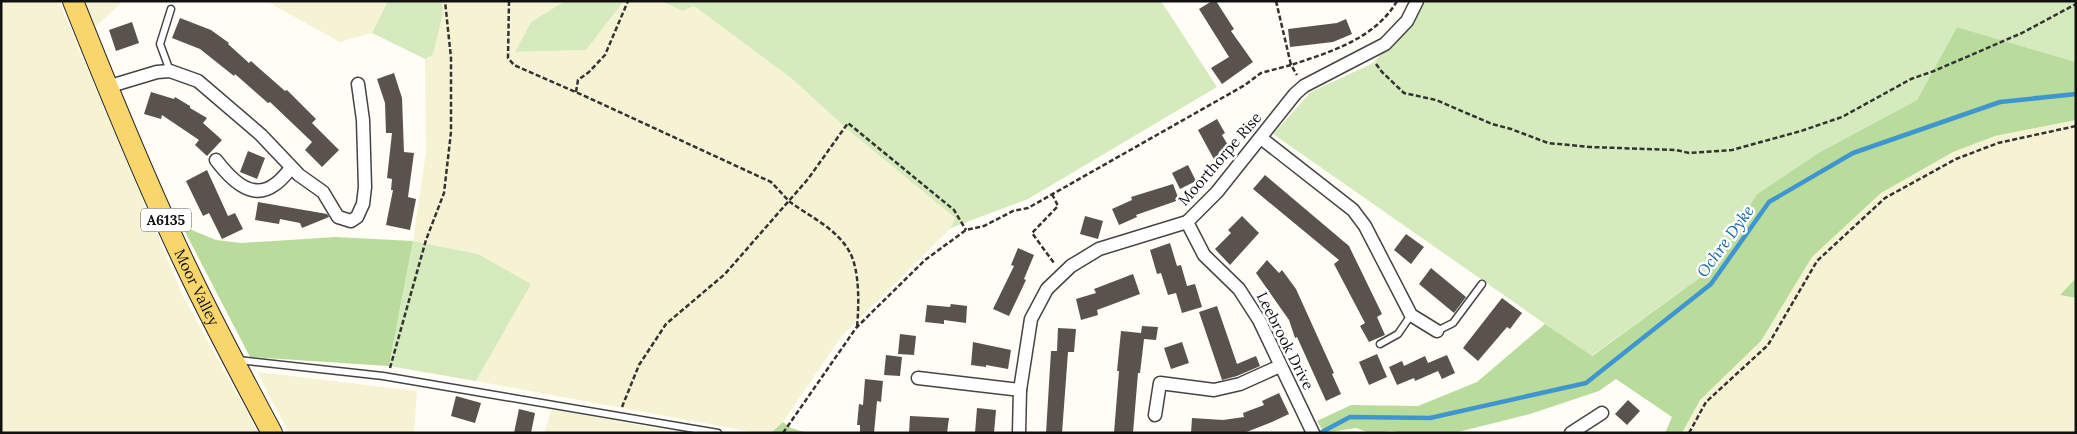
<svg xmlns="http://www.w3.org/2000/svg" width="2077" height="434" font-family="Lora,serif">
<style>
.farmland{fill:#f6f3d4}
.green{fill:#d5ebbd}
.forest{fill:#b9dc9c}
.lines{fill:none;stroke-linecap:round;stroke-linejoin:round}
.stream{stroke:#3f96cf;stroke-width:4.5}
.building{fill:#5a524d}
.service-casing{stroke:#444;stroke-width:9}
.minor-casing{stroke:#444;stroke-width:15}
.primary-casing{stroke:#222;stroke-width:22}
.path{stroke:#333;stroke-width:2.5;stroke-dasharray:5 2.5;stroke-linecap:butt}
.service{stroke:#fff;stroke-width:6}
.minor{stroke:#fff;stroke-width:12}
.primary{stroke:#f9d66b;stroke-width:20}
.labels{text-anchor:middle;stroke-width:5;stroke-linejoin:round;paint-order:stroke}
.shield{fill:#fff;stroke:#585858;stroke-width:1}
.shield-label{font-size:14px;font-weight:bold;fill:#111}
.street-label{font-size:15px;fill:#111;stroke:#fff}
.water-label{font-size:16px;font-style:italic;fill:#1768a6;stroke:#fff}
</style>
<rect width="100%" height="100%" fill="#fffdf5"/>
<g class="farmland">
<polygon points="1,1 59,1 183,296 258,433 1,433"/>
<polygon points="81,1 123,1 92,30"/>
<polygon points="266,1 388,1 372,33 340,42"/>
<polygon points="442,1 565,1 531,22 515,52 586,50 624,1 661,1 683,11 694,6 791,78 847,129 955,218 951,228 841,337 783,422 771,433 758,433 476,381 530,284 478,254 413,241 426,151 425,59 433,55 443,13"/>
<polygon points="2076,120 2076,278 2061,295 2076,298 2076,433 1682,433 1700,400 1761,341 1812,257 1881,193 1953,152 1995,136"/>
<polygon points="257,372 417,391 414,433 289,433"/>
<polygon points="552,409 681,433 544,433"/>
</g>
<g class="green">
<polygon points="388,1 442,1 443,13 433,55 425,59 372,33"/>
<polygon points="565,1 624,1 586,50 515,52 531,22"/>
<polygon points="661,1 1161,1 1217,87 1028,199 951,228 955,218 847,129 791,78 694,6 683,11"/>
<polygon points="1426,1 2076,1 2076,62 1957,27 1917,100 1820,152 1757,194 1709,271 1591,356 1273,134 1311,92 1373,63 1414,19"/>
<polygon points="413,241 478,254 531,284 476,381 389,366"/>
</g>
<g class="forest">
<polygon points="1957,27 2076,62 2076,120 1995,136 1953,152 1881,193 1812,257 1761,341 1700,400 1682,433 1665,433 1672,417 1616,379 1599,391 1530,414 1454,433 1398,433 1394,431 1370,433 1356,428 1324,433 1317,421 1351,405 1418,406 1477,382 1545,324 1592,356 1709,271 1757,194 1820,152 1917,100"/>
<polygon points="182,226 216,240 241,243 336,237 413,241 389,366 250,357"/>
<polygon points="2076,278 2076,298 2060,295"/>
<polygon points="783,422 791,428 807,433 771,433"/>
</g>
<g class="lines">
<polyline class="stream" points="1320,433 1350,417 1430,418 1586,383 1711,284 1769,202 1853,153 2000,102 2076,94"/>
</g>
<g class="building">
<polygon points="1212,1 1216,1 1234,29 1231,31 1253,62 1222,84 1211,68 1229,57 1199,9"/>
<polygon points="180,18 211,30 229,43 228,44 249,63 251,61 285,91 287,90 316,119 312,123 339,150 322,167 305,150 312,142 270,102 268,103 235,74 234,76 200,49 172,38"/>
<polygon points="1346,19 1352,34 1333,42 1290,47 1288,29 1337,23"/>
<polygon points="132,22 139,43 116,51 109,30"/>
<polygon points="394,73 402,98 404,152 414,153 408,197 416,199 410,230 386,225 393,190 391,190 392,179 387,178 392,133 386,133 385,103 377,79"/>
<polygon points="151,92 174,99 175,97 190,106 190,108 207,118 203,123 222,140 207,156 195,145 199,140 162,115 161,119 144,114"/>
<polygon points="1217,119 1225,133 1222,135 1233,154 1216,163 1198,130"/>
<polygon points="248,151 265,158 257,179 240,172"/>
<polygon points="1188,165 1196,181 1180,189 1172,173"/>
<polygon points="207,170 228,216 235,213 243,229 222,239 209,213 203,216 186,181"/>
<polygon points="1265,175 1349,246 1382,314 1377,317 1385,335 1369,342 1360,326 1365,323 1334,264 1339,260 1253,189"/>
<polygon points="1173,184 1179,200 1136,215 1137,217 1119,225 1112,209 1132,200 1131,197"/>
<polygon points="258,202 327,214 329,217 302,228 300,223 280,219 279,224 255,220"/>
<polygon points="1085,216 1103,221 1098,239 1080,234"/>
<polygon points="1242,216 1259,233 1230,265 1215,249 1231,233 1228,230"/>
<polygon points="1406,234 1424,247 1411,264 1394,250"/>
<polygon points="1170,243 1177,266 1181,265 1187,286 1195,284 1202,307 1182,313 1176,293 1168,295 1161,273 1157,274 1150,250"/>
<polygon points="1018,248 1034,255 1024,279 1026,280 1009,316 993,309 1014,266 1011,265"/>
<polygon points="1267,260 1279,273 1282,270 1296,289 1334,373 1332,374 1341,394 1326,401 1297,337 1295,338 1289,320 1256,273"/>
<polygon points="1431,268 1466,297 1454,313 1419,284"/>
<polygon points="1133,274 1140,294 1097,310 1098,315 1081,320 1076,299 1096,293 1094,289"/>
<polygon points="1502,298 1522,313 1510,329 1507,327 1478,361 1463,348"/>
<polygon points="951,304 967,306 966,323 944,320 944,324 925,322 927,305 950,307"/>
<polygon points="1217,306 1237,364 1256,356 1260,366 1237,376 1222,380 1199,312"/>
<polygon points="1142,326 1158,327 1156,340 1144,339 1140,373 1138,373 1133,433 1114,433 1119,371 1117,371 1121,331 1141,333"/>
<polygon points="1058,328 1076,329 1074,352 1068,352 1062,433 1046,433 1051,351 1057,351"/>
<polygon points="900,334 916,336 914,355 898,354"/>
<polygon points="973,342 1011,350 1008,369 986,365 986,367 971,365"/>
<polygon points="1182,342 1189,363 1171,369 1164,348"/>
<polygon points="1377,354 1387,377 1369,385 1359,362"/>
<polygon points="886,355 902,357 900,376 884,375"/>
<polygon points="1447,355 1455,373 1442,379 1438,371 1415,381 1414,378 1397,385 1389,367 1402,361 1404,366 1425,356 1428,363"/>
<polygon points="865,379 883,381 881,402 877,401 874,433 860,433 860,425 857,425 859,404 863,405"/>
<polygon points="1279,393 1289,414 1272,422 1244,433 1191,433 1192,418 1223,420 1244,417 1243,413 1264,405 1262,401"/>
<polygon points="456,396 481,403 475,423 451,416"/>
<polygon points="1628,400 1640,411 1627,425 1615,414"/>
<polygon points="977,408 996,410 994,433 975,433"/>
<polygon points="519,409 535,413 531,433 514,433"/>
<polygon points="910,416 949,418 947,433 909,433"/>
</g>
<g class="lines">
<g class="service-casing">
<g id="service">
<polyline points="170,71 160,44 171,9"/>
<polyline points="1437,331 1453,323 1482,284"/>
<polyline points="1380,344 1398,334 1411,315"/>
<polyline points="238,360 383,376 718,433"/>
</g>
</g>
<g class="minor-casing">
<g id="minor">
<polyline points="107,87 157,72 170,71 198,81 261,135 299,175 323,192 338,217 351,221 357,217 363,204 365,187 363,120 358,84"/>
<polyline points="1261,138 1353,210 1365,226 1411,315 1437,331"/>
<path d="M216 160C229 177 251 202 274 185 281 181 286 174 291 168"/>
<polyline points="1187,222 1204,255 1239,289 1259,320 1313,433"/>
<polyline points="918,378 1020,390"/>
<polyline points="1155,415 1160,383 1214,390 1240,384 1280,366"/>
<polyline points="1019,433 1020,390 1031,319 1047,289 1071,266 1099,249 1187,222 1217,192 1295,94 1304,86 1385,44 1407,21 1417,1"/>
<polyline points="1571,433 1602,413"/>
</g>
</g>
<g class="primary-casing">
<g id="primary">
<path id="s1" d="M73 1C108 89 144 178 185 264 212 321 242 377 272 433"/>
</g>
</g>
<g class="path">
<path d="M509 1 508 58 514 65 589 98 771 182C778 189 784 196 790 202 809 216 837 229 849 251 860 269 859 306 857 327"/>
<path d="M1276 1 1291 65C1330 52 1375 39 1397 1"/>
<polyline points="1376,64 1382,72 1404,93 1436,100 1492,124 1511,129 1548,143 1590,147 1676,150 1689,153 1732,150 1801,131 1842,117 1911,79 1934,71 2022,33 2076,4"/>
<polyline points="576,92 578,80 589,72 605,55 628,1"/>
<polyline points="1052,194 1058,206 1032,233 1054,263"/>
<polyline points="390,368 426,240 444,193 451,132 451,58 445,1"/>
<polyline points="622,407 639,365 666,324 725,274 808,179 848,123 954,210 966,230"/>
<polyline points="783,433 856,328 925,260 966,230 984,226 1013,211 1028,208 1245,85 1261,73 1291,65 1297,75"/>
<polyline points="1689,433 1706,402 1768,345 1817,261 1885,198 1956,159 1998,143 2076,126"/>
</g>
<use href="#service" class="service"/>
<use href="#minor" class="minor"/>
<use href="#primary" class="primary"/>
</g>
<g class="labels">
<rect class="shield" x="141" y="208.5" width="50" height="23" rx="4"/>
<g class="shield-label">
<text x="166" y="225">A6135</text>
</g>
<g class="street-label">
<text transform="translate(1220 159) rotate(-49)" y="5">Moorthorpe Rise</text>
<text dy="5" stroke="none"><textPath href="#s1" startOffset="312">Moor Valley</textPath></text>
<text transform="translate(1285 341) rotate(63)" y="5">Leebrook Drive</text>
</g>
<g class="water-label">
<text transform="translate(1725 241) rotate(-54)" y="6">Ochre Dyke</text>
</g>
</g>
<rect width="2077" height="434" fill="none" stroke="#111111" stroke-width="5"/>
</svg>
